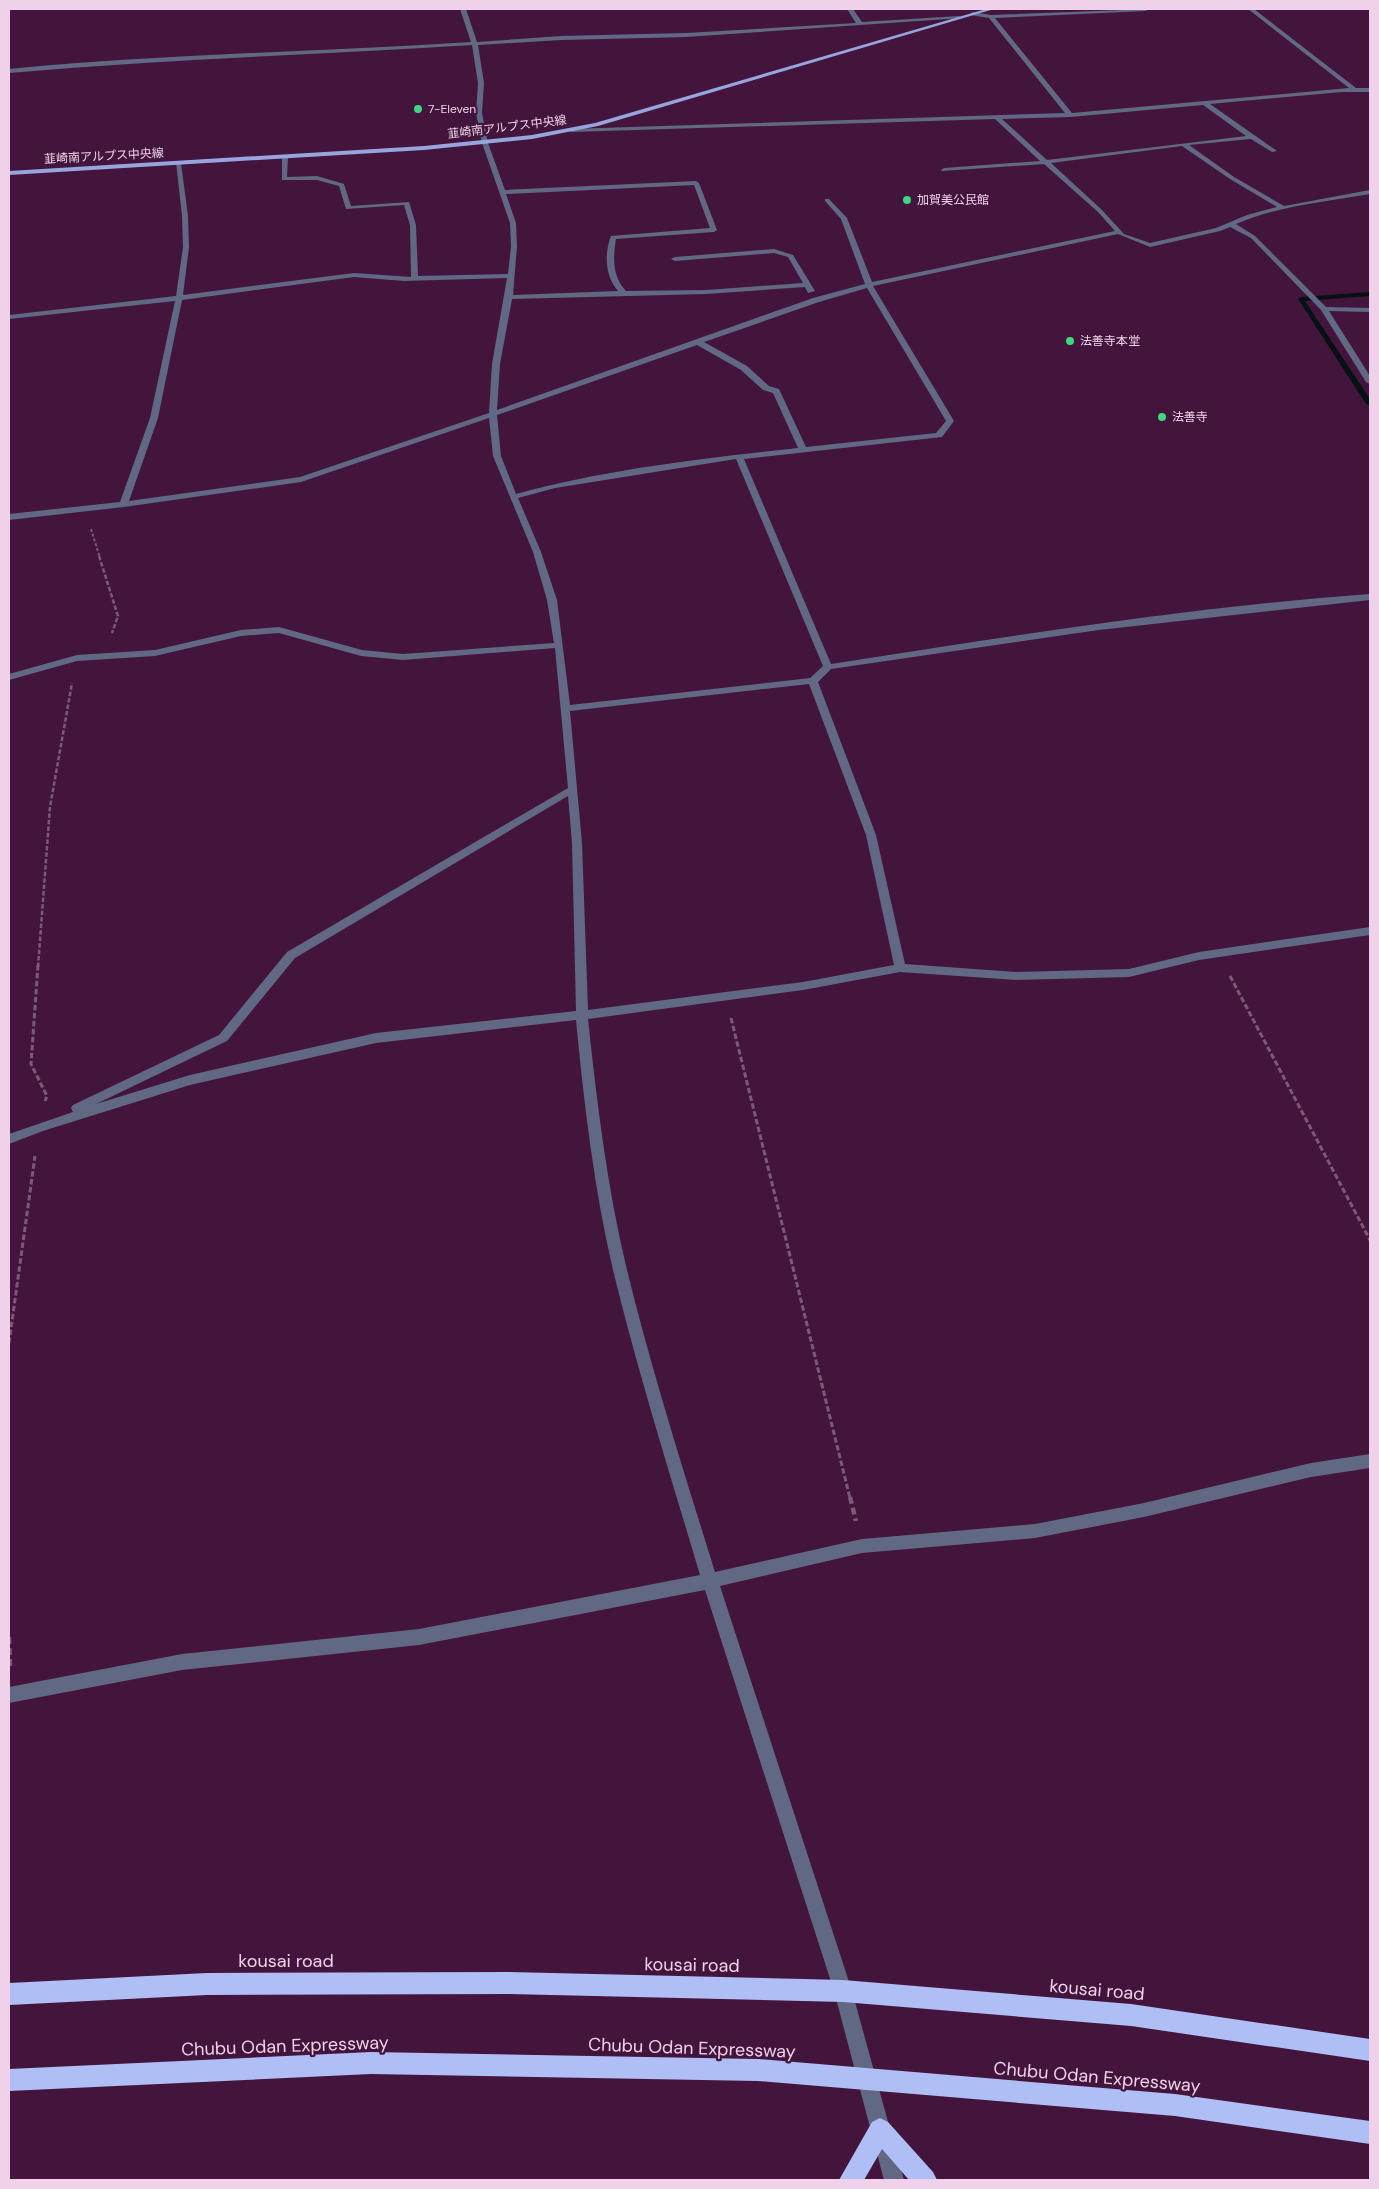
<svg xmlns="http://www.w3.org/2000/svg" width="1379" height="2189" font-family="'DM Sans','Noto Sans JP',sans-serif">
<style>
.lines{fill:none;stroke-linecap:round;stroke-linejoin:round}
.stream{fill:#051114;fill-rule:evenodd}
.path-far3{stroke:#7f5779;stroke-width:2;stroke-dasharray:3 2;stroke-linecap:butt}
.path-far2{stroke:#7f5779;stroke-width:2.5;stroke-dasharray:4.5 2;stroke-linecap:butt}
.path-far1{stroke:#7f5779;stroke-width:3;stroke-dasharray:5.5 2.5;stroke-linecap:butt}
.path{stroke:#7f5779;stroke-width:4.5;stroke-dasharray:7 4;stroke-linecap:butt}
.minor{fill:#606883;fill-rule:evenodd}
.major{fill:#96a5dd;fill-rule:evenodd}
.highway{fill:#afbef4;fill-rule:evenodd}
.poi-dot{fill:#3cd77e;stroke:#43153d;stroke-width:2}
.labels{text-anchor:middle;stroke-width:4.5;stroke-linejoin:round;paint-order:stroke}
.far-poi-label{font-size:12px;fill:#efd1e9;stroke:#43153d;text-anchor:start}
.far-street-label{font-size:12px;fill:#efd1e9;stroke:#43153d}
.near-street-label{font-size:18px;fill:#efd1e9;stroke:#43153d}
</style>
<rect width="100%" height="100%" fill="#43153d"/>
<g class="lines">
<polygon class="stream" points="1370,292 1370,296 1305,301 1370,399 1370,406 1366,404 1298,299 1301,297"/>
<polyline class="path-far3" points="91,529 100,558"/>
<g class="path-far2">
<polyline points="99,556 118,616 112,633"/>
<polyline points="38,967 50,807 72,683"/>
</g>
<g class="path-far1">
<polyline points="38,965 31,1064 47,1096 45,1101"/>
<polyline points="1230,976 1370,1240"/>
<polyline points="731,1018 850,1498"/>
<polyline points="9,1343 35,1156"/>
</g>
<g class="path">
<polyline points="850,1497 856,1521"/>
<polyline points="9,1637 10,1666"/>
</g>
<path class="minor" d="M460 9H466L477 42 561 36 686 33 856 23 847 9H853L862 22 959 16 962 18 686 37 561 40 478 45 484 83 482 113 488 143 505 190 696 181 699 183 717 230 714 232 616 239C613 258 612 276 626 291L706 290 803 283 788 257 774 253 675 261 671 259 675 257 774 249 793 255 815 291 808 293 805 287 706 294 512 299 500 364 497 410 813 298 865 284 841 219 825 201V199H829L847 218 872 282 1115 231 1098 212 1044 164 942 171 941 170 944 168 1040 161 995 119 571 132 569 129 1065 113 989 18 970 15 972 12 991 15 1149 9 1146 11 995 18 1072 113 1349 88 1248 9H1254L1356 88H1370V92H1342L1210 104 1277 151 1272 152 1251 139 1189 145 1234 177 1284 206 1370 190V194C1326 202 1277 206 1236 224L1255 236 1326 307 1370 308V312L1329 311 1370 376V384L1366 382 1321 310 1251 238 1230 227 1220 231 1150 247 1118 234 873 286 954 421 942 437 744 459 831 664C1010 636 1190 607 1370 594V600L1099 630 831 669 818 682 876 835 905 964 1016 972 1129 969 1199 952 1370 927V935L1199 960 1129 977 1016 980 900 972 803 990 588 1019C597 1103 607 1187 627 1270 652 1372 684 1472 715 1572L862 1539 1035 1524 1144 1503 1311 1463 1370 1454V1468L1311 1477 1144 1517 1035 1538 862 1553 720 1586 852 1991 904 2180H884L834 1991 705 1590 419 1645 182 1670 9 1703V1687L182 1654 419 1629 700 1575C670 1474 638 1373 613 1270 594 1188 584 1104 576 1020L376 1043 190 1085 43 1131 9 1144V1134L73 1112 71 1108 73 1105 219 1035 287 952 568 788 555 648 403 660 361 656 279 633 241 636 155 656 77 661 9 680V674L77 655 155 650 241 630 279 627 362 650 403 654 554 643 547 600 533 552 493 456 489 418 301 482 124 507 9 520V514L120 502 150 418 175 301 9 319V315L176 296 183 247 182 216 176 162 181 163 188 216 189 247 183 295 354 273 411 277 410 225 404 205 346 209 339 186 317 180H282V157L285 155 288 157 287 177 317 176 344 184 351 206 409 202 416 225 418 276 508 274 511 246 510 223 482 143 476 113 478 83 472 45C318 55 163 59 9 73V69C162 54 317 52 471 42ZM1203 105 1246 136 1047 160 1002 119 1070 117ZM1182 146 1230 179 1277 207 1247 215 1216 228 1150 243 1124 234 1102 210 1051 163ZM694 185 710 228 611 236C604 254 605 276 618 291L513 295 517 246 516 223 506 194ZM354 277 404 281 507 278 492 364 489 413 300 477 129 501 158 418 182 300ZM867 288 946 421 936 433 806 447 779 389 769 386 747 366 704 342 819 302ZM697 345 741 370 763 390 773 393 798 448C704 458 607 469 516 494L501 456 497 415ZM736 459 823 666 810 678 570 705 557 600 541 552 518 498 555 488ZM809 684 866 835 894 965 803 982 588 1010 582 843 570 711ZM568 796 572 843 576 1011 376 1033 190 1075 96 1104 227 1041 295 958Z"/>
<polygon class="major" points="986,9 994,9 598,126 532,139 424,150 9,175 9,171 424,146 532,135 595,123"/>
<g class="highway">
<polygon points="509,1972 843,1980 1131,2004 1370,2039 1370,2061 1131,2026 843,2002 509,1994 207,1995 9,2005 9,1983 207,1973"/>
<polygon points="371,2052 758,2059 1175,2094 1370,2121 1370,2144 1175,2116 758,2081 371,2074 9,2091 9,2069"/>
<polygon points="880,2118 888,2122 933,2172 937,2180 909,2180 882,2149 864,2180 839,2180 872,2122"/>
</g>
</g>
<g class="poi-dot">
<circle cx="418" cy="109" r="5"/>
<circle cx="907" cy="200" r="5"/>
<circle cx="1070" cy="341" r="5"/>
<circle cx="1162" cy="417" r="5"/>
</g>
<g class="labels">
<g class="far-poi-label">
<text x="428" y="113">7-Eleven</text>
<text x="917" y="204">加賀美公民館</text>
<text x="1080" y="345">法善寺本堂</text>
<text x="1172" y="421">法善寺</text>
</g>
<g class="far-street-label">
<text transform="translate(507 127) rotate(-7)" y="4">韮崎南アルプス中央線</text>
<text transform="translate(104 156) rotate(-3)" y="4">韮崎南アルプス中央線</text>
</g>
<g class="near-street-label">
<text x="286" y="1967">kousai road</text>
<text transform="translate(692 1965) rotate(1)" y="6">kousai road</text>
<text transform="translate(1097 1990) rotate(5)" y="6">kousai road</text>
<text transform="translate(285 2046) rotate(-2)" y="6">Chubu Odan Expressway</text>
<text transform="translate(692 2048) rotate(2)" y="6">Chubu Odan Expressway</text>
<text transform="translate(1097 2077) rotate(5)" y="6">Chubu Odan Expressway</text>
</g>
</g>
<rect width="1379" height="2189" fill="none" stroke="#efd1e9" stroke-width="20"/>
</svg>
